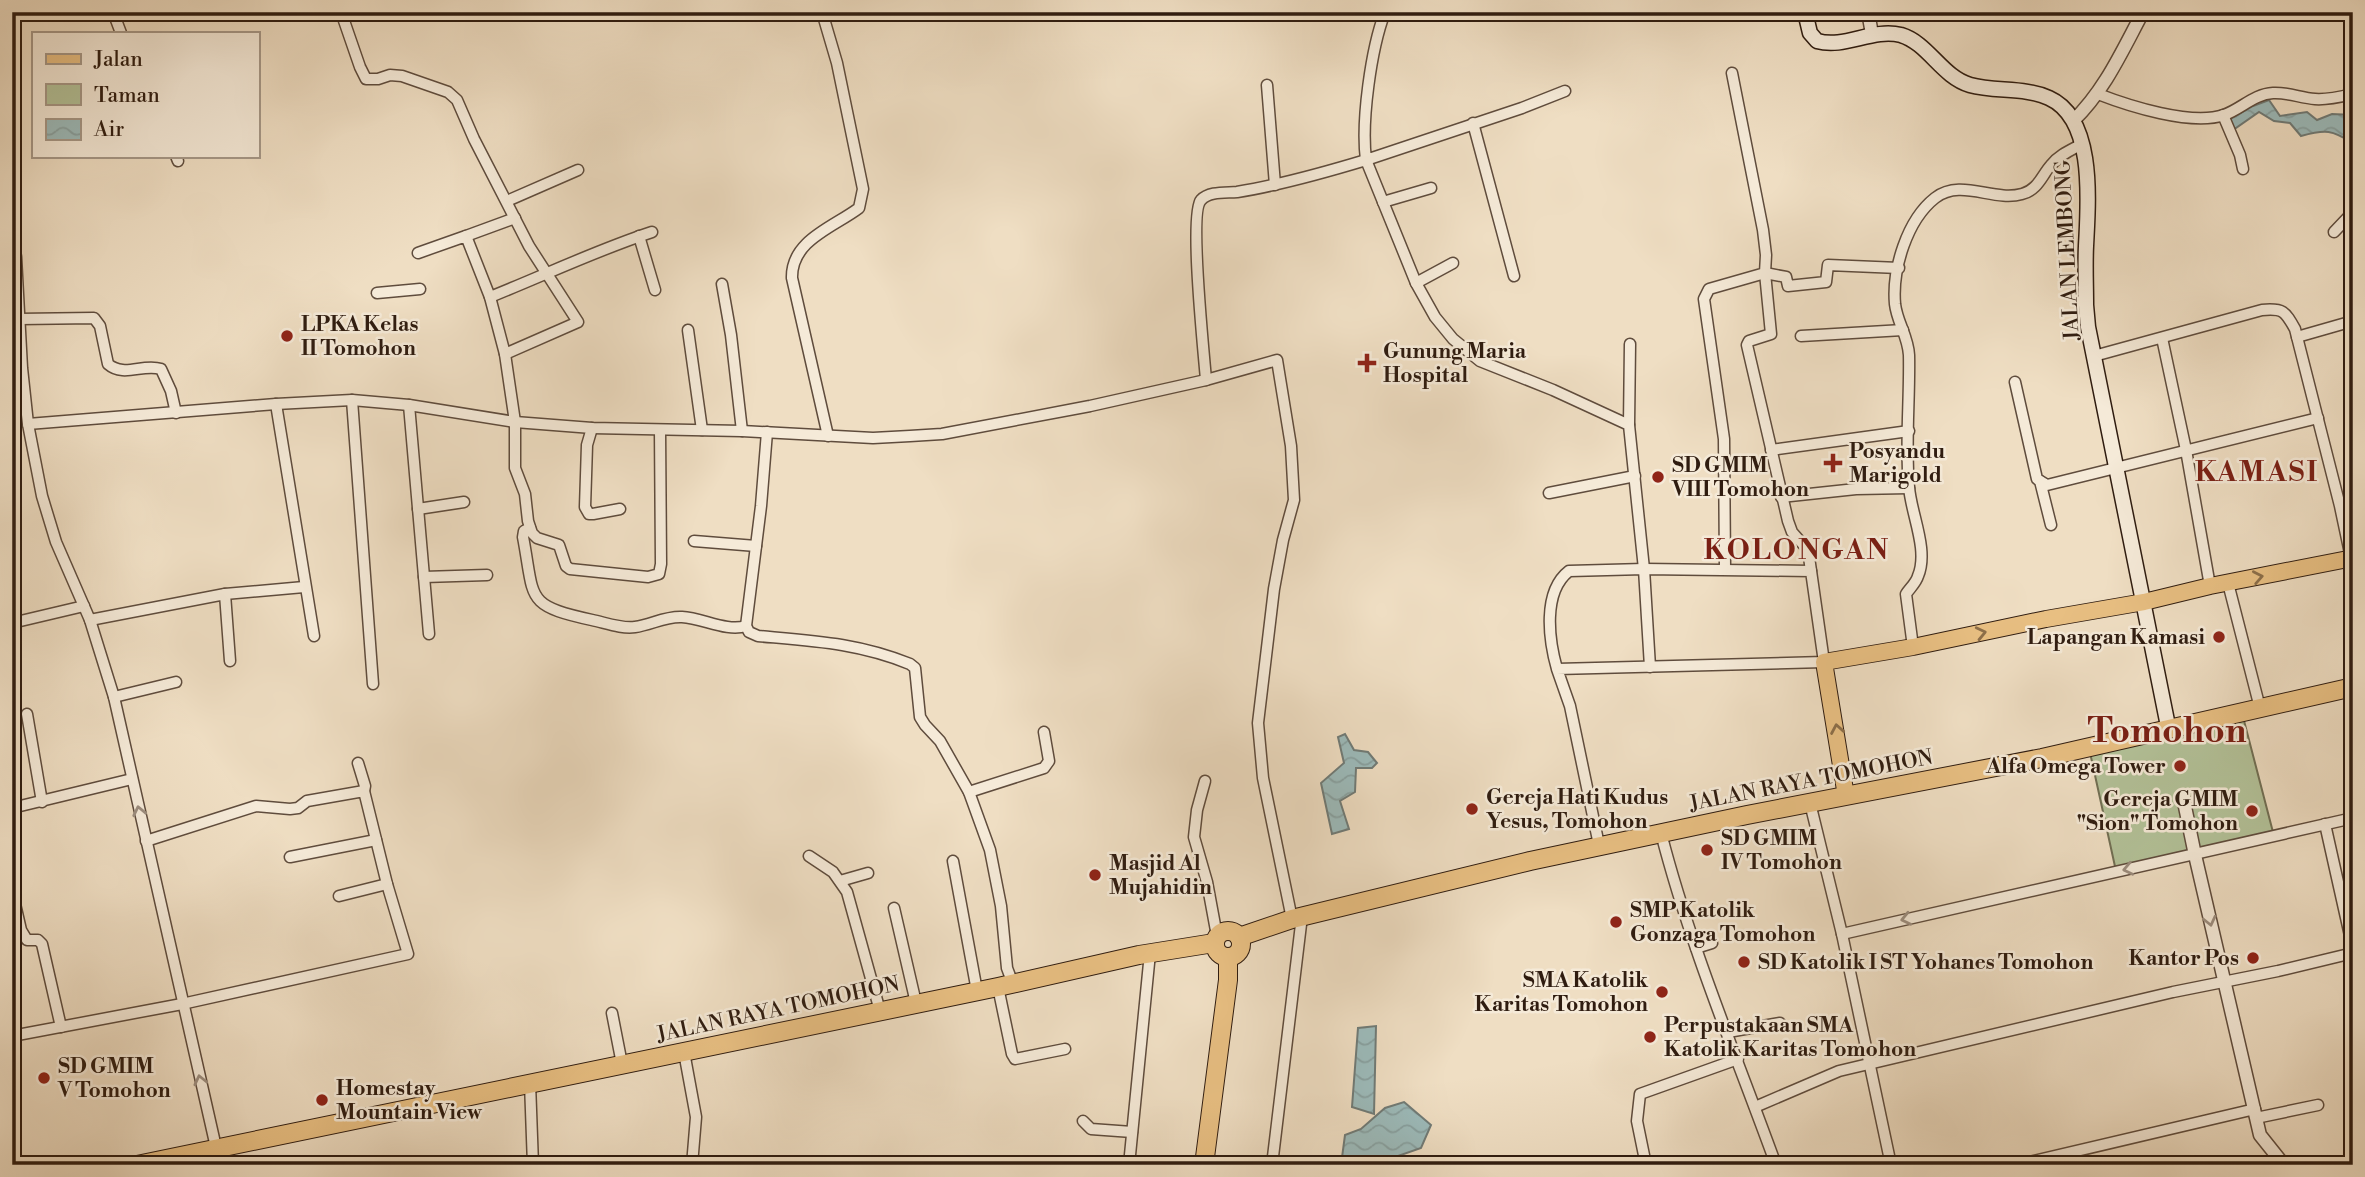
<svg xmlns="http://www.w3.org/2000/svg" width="2365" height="1177" font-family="'Libre Bodoni',serif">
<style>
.park{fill:#b3c299;stroke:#716f54;stroke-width:2}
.water{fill:url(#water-waves);stroke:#707b77;stroke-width:2}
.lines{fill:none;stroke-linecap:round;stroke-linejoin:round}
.minor-casing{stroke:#5f4c3d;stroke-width:13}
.tertiary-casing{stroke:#5f4c3d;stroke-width:15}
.secondary-casing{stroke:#2f1c10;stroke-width:17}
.primary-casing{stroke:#2f1c10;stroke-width:18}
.trunk-casing{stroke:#2f1c10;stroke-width:20}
.minor{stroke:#f5ead8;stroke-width:10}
.tertiary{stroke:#f5ead8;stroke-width:12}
.secondary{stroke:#f5ead8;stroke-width:14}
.primary{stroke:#e8bf82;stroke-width:16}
.trunk{stroke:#e8bf82;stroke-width:18}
.oneway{stroke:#8c6e49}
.oneway2{stroke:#9c8d7e}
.poi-dot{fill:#8f2418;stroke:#f5ead8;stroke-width:2.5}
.labels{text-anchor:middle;stroke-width:5;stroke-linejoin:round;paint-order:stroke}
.street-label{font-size:21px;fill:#2f1c10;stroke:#f5ead8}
.poi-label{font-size:21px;font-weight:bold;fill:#2f1c10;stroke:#f5ead8;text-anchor:start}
.district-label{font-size:28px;font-weight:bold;letter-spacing:2px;fill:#7a1f14;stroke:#f5ead8}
.town-label{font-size:35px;font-weight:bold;fill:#7a1f14;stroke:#f5ead8}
</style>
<defs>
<pattern id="water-waves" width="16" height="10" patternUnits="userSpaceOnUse" patternTransform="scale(1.75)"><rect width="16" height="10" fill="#9cbbbb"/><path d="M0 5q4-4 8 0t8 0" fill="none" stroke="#87a0a0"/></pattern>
</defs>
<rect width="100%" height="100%" fill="#efdec3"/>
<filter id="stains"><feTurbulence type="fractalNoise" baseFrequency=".00286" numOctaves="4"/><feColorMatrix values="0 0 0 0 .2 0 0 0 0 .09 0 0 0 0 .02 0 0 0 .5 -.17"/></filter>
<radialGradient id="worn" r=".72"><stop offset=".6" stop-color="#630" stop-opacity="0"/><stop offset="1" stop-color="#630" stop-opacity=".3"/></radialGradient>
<polygon class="park" points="2242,713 2274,836 2116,871 2089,748"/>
<g class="water">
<path d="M2269 100 2280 116 2307 112 2317 120 2332 114 2353 115V143C2332 130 2326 129 2301 136L2290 123 2274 121 2259 112 2233 130 2227 121 2253 106Z"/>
<polygon points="1345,734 1354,750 1368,752 1377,763 1372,768 1356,768 1355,792 1340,801 1349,829 1332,834 1321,783 1344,763 1338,737"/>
<polygon points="1376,1026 1374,1114 1352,1107 1358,1028"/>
<polygon points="1404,1102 1431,1125 1421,1148 1378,1163 1378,1165 1341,1165 1345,1135 1361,1129 1385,1108"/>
</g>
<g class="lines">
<g class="minor-casing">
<g id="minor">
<polyline points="113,12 121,33"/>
<polyline points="341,12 360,67 366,79 378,79 390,75 402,76 448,92 457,100 474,139 529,246 578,322 505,354"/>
<path d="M822 12 837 63 863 189 859 208C834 227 791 240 792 278L828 436"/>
<path d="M1385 12C1371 49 1361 121 1366 160L1522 108 1565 91"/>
<polyline points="1267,85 1275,185"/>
<path d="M2098 94C2129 106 2191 126 2224 115 2241 109 2254 94 2273 93 2287 92 2301 98 2315 99 2328 100 2340 97 2353 94"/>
<polyline points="2223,115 2240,155 2243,169"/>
<polyline points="1473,123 1514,276"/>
<polyline points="176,156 178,161"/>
<polyline points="507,201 578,170"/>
<polyline points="1383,202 1431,188"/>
<polyline points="2334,232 2353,212"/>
<polyline points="12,235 16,257 22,368 28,424 42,496 56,542 90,620 114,697 220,1165"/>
<polyline points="466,236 515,218"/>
<polyline points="639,236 655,290"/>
<polyline points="418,253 466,236 490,297 505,354 515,422 515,468 525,494 528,521 532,533 537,538 559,545 566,566 570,569 648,577 659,574 661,564 660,430"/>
<polyline points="1416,283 1453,263"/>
<polyline points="722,284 731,335 742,431"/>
<polyline points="377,293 420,289"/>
<path d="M490 297C545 275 597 250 652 232"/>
<path d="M19 319 94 318 100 326 108 364C124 378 143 363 161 369L171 391 176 413"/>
<polyline points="688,330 702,430"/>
<polyline points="1801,336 1903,330"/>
<polyline points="2297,337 2353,321"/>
<polyline points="2162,338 2186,450 2210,586"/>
<path d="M2094 356 2262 310C2283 308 2285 311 2295 329L2340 506 2351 558"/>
<path d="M1206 380C1204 354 1189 213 1201 200 1209 191 1226 193 1237 192 1281 185 1323 173 1366 160L1416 283 1435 317 1453 339 1480 361 1553 390 1629 425 1644 569 1650 667"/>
<polyline points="2015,382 2037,479 2047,485 2318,418"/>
<polyline points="352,400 373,684"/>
<polyline points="276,404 314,636"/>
<polyline points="409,405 429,634"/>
<polyline points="28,424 276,404 352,400 409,405 515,422 592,428 742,431 873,438 910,436 942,434 1090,406 1206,380 1277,360 1291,446 1294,500 1283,540 1274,589 1258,723 1263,778 1292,919"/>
<polyline points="1629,425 1630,344"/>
<polyline points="592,428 587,445 585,507 589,514 593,514 620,509"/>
<path d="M767 432 761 506 746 626 749 632 758 636C814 641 858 643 910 664L915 668 920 717 925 725 940 741 969 792 990 850 1001 906 1007 968 1013 984"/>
<polyline points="1771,450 1909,431"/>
<polyline points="2040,481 2051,525"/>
<polyline points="1549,493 1635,476"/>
<polyline points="1781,497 1856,489 1909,488"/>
<polyline points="418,509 464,502"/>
<path d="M530 528 524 531 523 537C535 600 524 605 592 620 606 623 622 629 635 627 651 625 665 616 682 617 703 618 726 632 746 626"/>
<polyline points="694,541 756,546"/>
<polyline points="1725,569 1724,439 1704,299 1709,289 1765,273 1766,255 1763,230 1732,73"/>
<polyline points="1811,571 1808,550 1792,532 1788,521 1747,345 1749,341 1771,334 1765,273 1786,277 1788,286 1826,282 1828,265 1899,268"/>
<polyline points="424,577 487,575"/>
<polyline points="2228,583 2260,708"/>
<polyline points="225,594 304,587"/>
<polyline points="90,620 225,594 230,661"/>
<polyline points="12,623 84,606"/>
<path d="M1913 647 1906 594C1910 588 1916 583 1918 576 1929 550 1911 514 1909 487 1905 444 1910 399 1909 355 1908 336 1897 322 1895 304 1892 269 1907 220 1935 198 1961 178 1993 202 2022 194 2038 190 2042 175 2051 165 2059 155 2071 150 2082 144"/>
<path d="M1557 669C1549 641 1542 592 1569 571L1644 569 1811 571 1824 662 1557 669 1570 706 1599 845"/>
<polyline points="114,697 176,682"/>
<polyline points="27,714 42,802"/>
<polyline points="358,763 365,786 364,791"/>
<polyline points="1205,781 1197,810 1194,837 1207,882 1217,936"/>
<polyline points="969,792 1044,768 1049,761 1044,732"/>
<polyline points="1810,803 1842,934 1891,1165"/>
<polyline points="12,808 132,779"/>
<polyline points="2325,824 2353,949"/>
<path d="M1661 833C1690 946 1736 1055 1776 1165"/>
<polyline points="809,856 833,872 847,892 880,1011"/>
<polyline points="290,857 376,840"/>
<polyline points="953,861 977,991"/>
<polyline points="840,881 868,873"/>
<polyline points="339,896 387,884"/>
<polyline points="15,904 21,930 27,940 38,940 42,944 61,1027"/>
<polyline points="894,908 916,1003"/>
<polyline points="1842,934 2353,818"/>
<polyline points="1696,948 1712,943"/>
<polyline points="998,987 1012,1054 1015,1059 1065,1049"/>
<polyline points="612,1013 622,1064"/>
<polyline points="1728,1032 1780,1023"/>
<polyline points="12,1036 182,1004 408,954 387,884 364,791 307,801 298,808 290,809 256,806 146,841"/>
<polyline points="684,1052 696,1117 692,1165"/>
<polyline points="530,1083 533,1165"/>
<polyline points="1755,1107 1839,1071 2173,992 2278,971 2353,953"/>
<polyline points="2256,1118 2318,1105"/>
<polyline points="1083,1121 1091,1129 1132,1132"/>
<polyline points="1129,1165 1150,953"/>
<polyline points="1272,1165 1302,916"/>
<polyline points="1646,1165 1637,1121 1640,1094 1738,1059"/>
<polyline points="2017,1165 2255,1109"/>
</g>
</g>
<g class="tertiary-casing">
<g id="tertiary">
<polyline points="1868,12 1872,34"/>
<path d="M2073 121C2105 90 2122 51 2143 12"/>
<polyline points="2183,797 2195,855 2260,1135 2284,1165"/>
</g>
</g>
<g class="secondary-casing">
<path id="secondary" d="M1805 12 1810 33 1817 41C1845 49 1872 28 1901 35 1928 43 1942 77 1970 85 1995 92 2025 87 2049 98 2096 119 2088 204 2086 246 2085 265 2086 285 2086 305L2088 327 2169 731"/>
</g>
<g class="primary-casing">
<polyline id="primary" points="1846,796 1824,662 1913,647 2046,619 2144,602 2210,586 2353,558"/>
</g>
<g class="trunk-casing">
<g id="trunk">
<circle cx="1228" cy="944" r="13"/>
<polyline points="1239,937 1292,919 1530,861 1747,815 2042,758 2353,687"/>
<polyline points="137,1165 998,987 1139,955 1214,943"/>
<polyline points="1204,1165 1228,980 1228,957"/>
</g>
</g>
<use href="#minor" class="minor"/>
<use href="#tertiary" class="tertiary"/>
<use href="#secondary" class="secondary"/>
<use href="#primary" class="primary"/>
<use href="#trunk" class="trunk"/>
</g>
<defs><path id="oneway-chevron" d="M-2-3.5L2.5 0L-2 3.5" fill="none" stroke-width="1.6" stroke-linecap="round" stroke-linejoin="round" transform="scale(1.75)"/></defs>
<g class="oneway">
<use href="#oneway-chevron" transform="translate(2258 577) rotate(-11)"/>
<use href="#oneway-chevron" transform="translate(1981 633) rotate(-13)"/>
<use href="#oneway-chevron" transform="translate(1837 729) rotate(-100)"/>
</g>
<g class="oneway2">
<use href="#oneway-chevron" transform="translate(139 811) rotate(-102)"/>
<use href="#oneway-chevron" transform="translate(2128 869) rotate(168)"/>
<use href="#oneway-chevron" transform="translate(1906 919) rotate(167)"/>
<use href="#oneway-chevron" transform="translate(2210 921) rotate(77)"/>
<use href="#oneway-chevron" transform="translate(200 1080) rotate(-103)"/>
</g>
<g class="poi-dot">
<circle cx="287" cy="336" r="7"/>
<path d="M1363.5 352.5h7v7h7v7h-7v7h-7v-7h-7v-7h7z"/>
<path d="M1829.5 452.5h7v7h7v7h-7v7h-7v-7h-7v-7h7z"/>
<circle cx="1658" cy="477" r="7"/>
<circle cx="2219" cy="637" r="7"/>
<circle cx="2180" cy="766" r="7"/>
<circle cx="1472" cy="809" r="7"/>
<circle cx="2252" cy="811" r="7"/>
<circle cx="1707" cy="850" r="7"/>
<circle cx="1095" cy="875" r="7"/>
<circle cx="1616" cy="922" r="7"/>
<circle cx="2253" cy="958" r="7"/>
<circle cx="1744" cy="962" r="7"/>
<circle cx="1662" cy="992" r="7"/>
<circle cx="1650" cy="1037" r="7"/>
<circle cx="44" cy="1078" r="7"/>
<circle cx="322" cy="1100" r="7"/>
</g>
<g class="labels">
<g class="street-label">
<text transform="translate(2067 250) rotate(-93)" y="7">JALAN LEMBONG</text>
<text transform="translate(1811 780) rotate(-11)" y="7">JALAN RAYA TOMOHON</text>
<text transform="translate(778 1009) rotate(-12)" y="7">JALAN RAYA TOMOHON</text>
</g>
<g class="poi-label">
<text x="301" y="331">LPKA Kelas<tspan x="301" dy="24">II Tomohon</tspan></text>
<text x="1383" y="358">Gunung Maria<tspan x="1383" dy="24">Hospital</tspan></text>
<text x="1849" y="458">Posyandu<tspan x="1849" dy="24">Marigold</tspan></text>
<text x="1672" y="472">SD GMIM<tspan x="1672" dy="24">VIII Tomohon</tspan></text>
<text x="2205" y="644" text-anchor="end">Lapangan Kamasi</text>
<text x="2166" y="773" text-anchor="end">Alfa Omega Tower</text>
<text x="1486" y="804">Gereja Hati Kudus<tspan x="1486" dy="24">Yesus, Tomohon</tspan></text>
<text x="2238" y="806" text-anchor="end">Gereja GMIM<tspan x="2238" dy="24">"Sion" Tomohon</tspan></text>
<text x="1721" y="845">SD GMIM<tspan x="1721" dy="24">IV Tomohon</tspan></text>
<text x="1109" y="870">Masjid Al<tspan x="1109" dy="24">Mujahidin</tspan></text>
<text x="1630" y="917">SMP Katolik<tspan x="1630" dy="24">Gonzaga Tomohon</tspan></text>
<text x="2239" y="965" text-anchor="end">Kantor Pos</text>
<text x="1758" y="969">SD Katolik I ST Yohanes Tomohon</text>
<text x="1648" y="987" text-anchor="end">SMA Katolik<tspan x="1648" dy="24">Karitas Tomohon</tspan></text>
<text x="1664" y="1032">Perpustakaan SMA<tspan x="1664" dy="24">Katolik Karitas Tomohon</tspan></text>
<text x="58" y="1073">SD GMIM<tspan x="58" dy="24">V Tomohon</tspan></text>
<text x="336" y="1095">Homestay<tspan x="336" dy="24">Mountain View</tspan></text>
</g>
<g class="district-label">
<text x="2257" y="481">KAMASI</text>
<text x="1797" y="559">KOLONGAN</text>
</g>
<g class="town-label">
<text x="2167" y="742">Tomohon</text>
</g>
</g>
<rect width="2365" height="1177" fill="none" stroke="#efdec3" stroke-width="42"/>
<rect x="14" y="14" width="2337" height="1149" fill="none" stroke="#2f1c10" stroke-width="3.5"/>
<rect x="21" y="21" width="2323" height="1135" fill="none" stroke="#2f1c10" stroke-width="2"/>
<rect x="32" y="32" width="228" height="126" fill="#f5ead8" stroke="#a69888" stroke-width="2"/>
<rect x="46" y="54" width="35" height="10" fill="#e8bf82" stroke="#a69888" stroke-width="2"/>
<text x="94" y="66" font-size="21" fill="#2f1c10">Jalan</text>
<rect x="46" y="84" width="35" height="21" fill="#b3c299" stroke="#a69888" stroke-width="2"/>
<text x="94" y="102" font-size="21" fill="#2f1c10">Taman</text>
<rect x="46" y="119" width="35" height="21" fill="url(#water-waves)" stroke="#a69888" stroke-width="2"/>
<text x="94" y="136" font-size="21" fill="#2f1c10">Air</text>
<rect width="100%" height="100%" filter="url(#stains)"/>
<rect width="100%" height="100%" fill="url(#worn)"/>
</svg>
